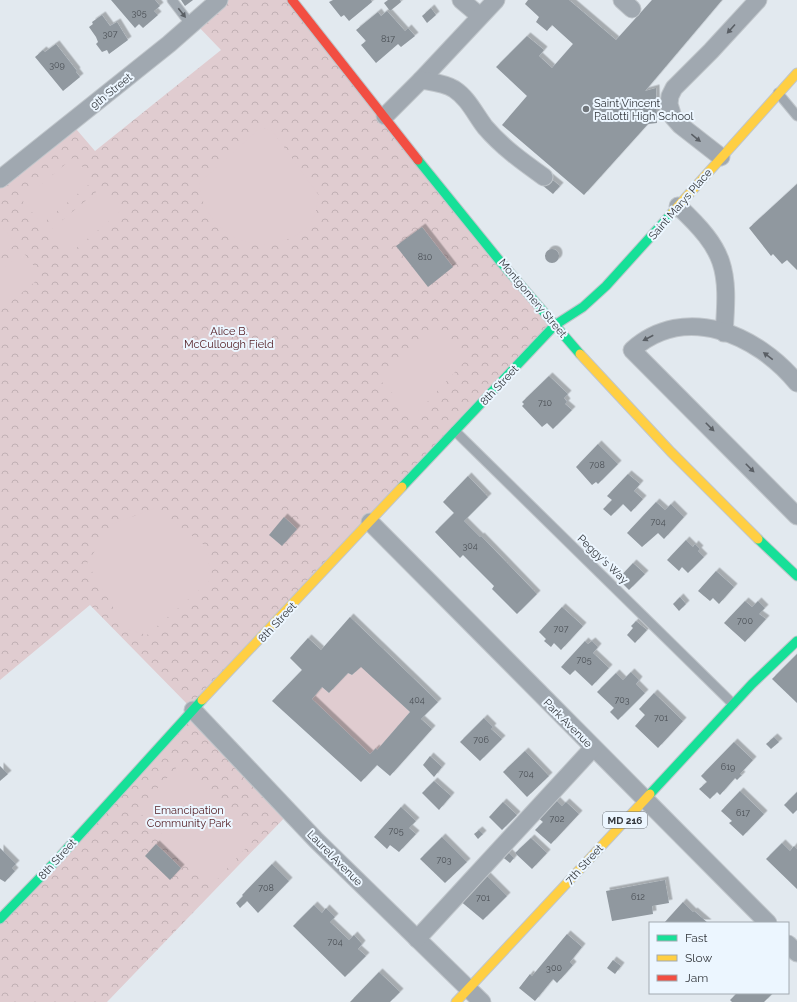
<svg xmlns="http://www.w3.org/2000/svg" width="797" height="1002" font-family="Raleway,sans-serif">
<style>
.forest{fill:url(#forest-crowns)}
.garden{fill:#e0ccd0}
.building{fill:#90989f;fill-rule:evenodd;filter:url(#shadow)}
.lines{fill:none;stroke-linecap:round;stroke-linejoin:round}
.lane-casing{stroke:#c0c6cb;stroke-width:11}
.street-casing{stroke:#c0c6cb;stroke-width:19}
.fast-casing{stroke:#c0c6cb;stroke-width:11}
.slow-casing{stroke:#c0c6cb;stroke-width:11}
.jam-casing{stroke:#c0c6cb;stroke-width:11}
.lane{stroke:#a0a8b0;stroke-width:9}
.street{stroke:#a0a8b0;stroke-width:17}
.fast{stroke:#16e098;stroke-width:9}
.slow{stroke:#ffcf43;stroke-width:9}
.jam{stroke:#f24e42;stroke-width:9}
.oneway{fill:#5a5f65}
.poi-dot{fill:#71767b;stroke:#ecf6ff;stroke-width:1.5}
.labels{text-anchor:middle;stroke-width:4;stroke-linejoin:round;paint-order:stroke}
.number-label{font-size:9px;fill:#4b5056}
.shield{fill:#ecf6ff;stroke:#6b7177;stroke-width:1}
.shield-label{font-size:10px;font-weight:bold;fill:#34383d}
.street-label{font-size:11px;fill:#34383d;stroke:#ecf6ff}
.poi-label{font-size:11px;fill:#34383d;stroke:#ecf6ff;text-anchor:start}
.park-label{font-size:11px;fill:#552127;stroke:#ecf6ff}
</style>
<defs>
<pattern id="forest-crowns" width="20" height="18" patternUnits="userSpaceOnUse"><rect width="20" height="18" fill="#e0ccd0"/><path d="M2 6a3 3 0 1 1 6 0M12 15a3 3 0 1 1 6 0" fill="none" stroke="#c1b0b4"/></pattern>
<filter id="shadow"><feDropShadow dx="3.5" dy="-3.5" stdDeviation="0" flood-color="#0004"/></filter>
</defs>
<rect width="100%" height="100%" fill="#e2e9ef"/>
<polygon class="forest" points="219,0 292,0 555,325 193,710 290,812 107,1002 0,1002 0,917 193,710 90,605 0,680 0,180 71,123 95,151 221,50 194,22"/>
<g class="garden">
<path d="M266 128 273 132 318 194C317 200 317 209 315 215 310 226 299 235 288 239 247 257 202 226 199 183L259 129Z"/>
<polygon points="74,157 94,180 42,224 22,200"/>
<polygon points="101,188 120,212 68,255 49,231"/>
<polygon points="0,224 16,244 0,257"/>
<polygon points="23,252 42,276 0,311 0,271"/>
<polygon points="435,324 469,357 414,416 380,380"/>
<polygon points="156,508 204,545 213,578 147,635 126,629 87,563 112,524"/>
<polygon points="361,666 410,712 372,756 311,700 322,687 329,693 348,673 352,675"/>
<polygon points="179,765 256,837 213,884 137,810"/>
</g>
<g class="building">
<polygon points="111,0 155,0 160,6 154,11 158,15 143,28 139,24 135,28"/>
<polygon points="181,0 193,0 185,6"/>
<polygon points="333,0 371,0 372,2 349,21 344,15 341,17 329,2"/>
<polygon points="388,0 400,0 401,2 390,11 384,3"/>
<polygon points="528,0 569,0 616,40 652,0 722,0 645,91 656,88 657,123 648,124 584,195 502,125 527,96 496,67 527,36 544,50 539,56 552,68 573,44 552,25 547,31 536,22 539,17 525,4"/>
<polygon points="431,8 436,15 427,23 422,16"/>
<polygon points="387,11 405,31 408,28 415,36 401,47 398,44 376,63 361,45 366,41 356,30 378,12 381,16"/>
<polygon points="102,15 110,26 117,22 128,40 109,54 107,50 102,52 96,44 98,42 96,37 89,27 93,24 92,22"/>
<polygon points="56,44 77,71 76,72 80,77 63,91 35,57 43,50 45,52"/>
<polygon points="549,177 560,186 553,194 542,185"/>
<polygon points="797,184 797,270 787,260 782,264 773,254 771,256 749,228"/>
<polygon points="422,227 453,267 428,287 396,246"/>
<circle cx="552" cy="256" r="7"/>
<polygon points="549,376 568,394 564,398 567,402 565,404 572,410 553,429 547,423 542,427 522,406 524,404 522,402"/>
<polygon points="598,444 618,464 598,484 596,482 592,485 576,467"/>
<polygon points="628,474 640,484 634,491 643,499 631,512 623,504 611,516 603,509 612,500 607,496"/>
<polygon points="468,476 488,497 464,521 480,537 481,536 537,594 517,614 492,589 494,586 463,555 460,558 435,532 454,513 443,502"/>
<polygon points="656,502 665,510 671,504 684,517 664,539 658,533 642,547 627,533"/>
<polygon points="284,517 297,529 282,546 269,535"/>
<polygon points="686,540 693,547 695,544 700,549 698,551 704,557 688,573 682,567 679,571 667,560"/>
<polygon points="633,563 645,574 629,590 618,579"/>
<polygon points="716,571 734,587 719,604 713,598 710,601 698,591"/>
<polygon points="680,597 686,604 679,611 673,604"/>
<polygon points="745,601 752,607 758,601 765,608 759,614 766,619 745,642 724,623"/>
<polygon points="562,607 583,626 561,650 554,643 551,647 544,641 546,639 539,632"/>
<path d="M350 617 438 702 421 719 432 729 390 776 377 765 361 782 272 701 302 670 290 658 308 638 321 650ZM361 667 410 712 377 750 376 748 370 754 312 699 322 687 329 693 348 673 352 675Z"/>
<polygon points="636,621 647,630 635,643 627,635 633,628 631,626"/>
<polygon points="585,641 588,644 592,641 598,647 593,653 609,668 592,686 575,670 570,675 561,667"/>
<polygon points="797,654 797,703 772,679"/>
<polygon points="631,672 639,680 636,684 645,693 618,720 610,712 614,708 597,692 616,673 623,680"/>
<polygon points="654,693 683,721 658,748 635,726 645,715 639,709"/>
<polygon points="484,718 493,727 491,729 502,739 480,761 460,742"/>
<polygon points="774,737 779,742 771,749 766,744"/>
<polygon points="734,742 753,760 740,774 742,775 737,780 735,778 720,795 717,792 710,799 699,789 707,782 701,776"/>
<polygon points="525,751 549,776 527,797 503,772"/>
<polygon points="430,756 442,767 434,777 423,765"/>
<polygon points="0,766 8,774 0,781"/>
<polygon points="434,781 451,796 439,810 422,793"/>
<polygon points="740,791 764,814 743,836 729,823 732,821 721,811"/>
<polygon points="797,792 797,810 793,814 784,805"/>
<polygon points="554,798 562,806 566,802 579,814 551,844 535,830 543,822 537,817"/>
<polygon points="503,802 517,815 502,830 489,817"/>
<polygon points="401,807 416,821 409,828 416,834 399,852 390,845 387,849 374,837"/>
<polygon points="479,830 483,834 478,839 474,834"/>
<polygon points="442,837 467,862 445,883 420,859"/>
<polygon points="531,838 547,853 532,869 515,853"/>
<polygon points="782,843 790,851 794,846 797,849 797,889 766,859"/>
<polygon points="156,844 181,868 170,880 145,856"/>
<polygon points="0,848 16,864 12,868 15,871 5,882 0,879"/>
<polygon points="505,849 514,858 510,863 500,855"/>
<polygon points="272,864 289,881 258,913 247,901 240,908 236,903 243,896 242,895"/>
<polygon points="485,874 507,896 483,920 459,900"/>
<polygon points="665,880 669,903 652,906 653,914 612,921 606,891"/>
<polygon points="683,902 693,912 694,911 708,923 664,923"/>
<polygon points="314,905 322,913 326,908 335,917 330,922 349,940 354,935 362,944 358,949 366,956 345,977 293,926"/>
<polygon points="567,934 582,947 570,962 573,965 567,972 557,983 553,979 535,1001 519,988 530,974 532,976"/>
<polygon points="613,960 621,966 615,974 607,968"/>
<polygon points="379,972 400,992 390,1002 350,1002"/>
<polygon points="735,993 773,993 764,1002 732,1002 730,1000 736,994"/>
</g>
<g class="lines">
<g class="lane-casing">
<g id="lane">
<polyline points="172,0 191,25"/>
<polyline points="778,93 797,116"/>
<polyline points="455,431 733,704"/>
</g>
</g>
<g class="street-casing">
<g id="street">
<polyline points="461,0 480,16"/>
<polyline points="622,0 632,9"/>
<polyline points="421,80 496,0"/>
<path d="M385 116 421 80C431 82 444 83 454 89 468 98 475 114 485 127 502 147 523 162 544 177"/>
<polyline points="721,157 680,125 673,117 669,104 670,96 674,88 711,51 758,0"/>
<polyline points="0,179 169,44 219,0"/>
<path d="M678 206C726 251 729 268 724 333"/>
<path d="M797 383C757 334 685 303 632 350L797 516"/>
<polyline points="370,522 768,923"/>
<polyline points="193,710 316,840 482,1002"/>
<polyline points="417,939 593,748"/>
<polyline points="788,944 797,953"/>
</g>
</g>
<g class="fast-casing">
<g id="fast">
<polyline points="418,160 499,260 580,354"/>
<polyline points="402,487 555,325 583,307 606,286 672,213"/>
<polyline points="758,539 797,576"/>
<polyline points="650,794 752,684 797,641"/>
<polyline points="0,919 55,862 202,700"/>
</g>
</g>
<g class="slow-casing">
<g id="slow">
<polyline points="672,213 797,73"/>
<polyline points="580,354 671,452 758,539"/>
<polyline points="202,700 402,487"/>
<polyline points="456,1002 650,794"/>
</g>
</g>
<g class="jam-casing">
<polyline id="jam" points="292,0 418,160"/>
</g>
<use href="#lane" class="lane"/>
<use href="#street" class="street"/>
<use href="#fast" class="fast"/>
<use href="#slow" class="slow"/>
<use href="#jam" class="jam"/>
</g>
<defs><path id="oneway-solid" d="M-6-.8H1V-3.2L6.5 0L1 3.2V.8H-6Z"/></defs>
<g class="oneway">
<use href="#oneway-solid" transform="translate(182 13) rotate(52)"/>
<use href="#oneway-solid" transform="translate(731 29) rotate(132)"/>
<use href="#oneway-solid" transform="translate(696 138) rotate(39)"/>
<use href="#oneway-solid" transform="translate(648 338) rotate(152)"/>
<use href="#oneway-solid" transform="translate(768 356) rotate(-143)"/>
<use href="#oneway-solid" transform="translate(710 427) rotate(45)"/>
<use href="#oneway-solid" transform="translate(750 468) rotate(45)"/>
</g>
<circle class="poi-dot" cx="586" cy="109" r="4"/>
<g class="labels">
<g class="number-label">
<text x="139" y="16">305</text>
<text x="110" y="37">307</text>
<text x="388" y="42">817</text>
<text x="57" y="68">309</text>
<text x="425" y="260">810</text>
<text x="545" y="406">710</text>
<text x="597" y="468">708</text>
<text x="658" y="525">704</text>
<text x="470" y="549">304</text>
<text x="745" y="624">700</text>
<text x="561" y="632">707</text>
<text x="584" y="663">705</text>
<text x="417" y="703">404</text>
<text x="622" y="703">703</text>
<text x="661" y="721">701</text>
<text x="481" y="743">706</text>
<text x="728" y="770">619</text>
<text x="526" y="777">704</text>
<text x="743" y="816">617</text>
<text x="557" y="822">702</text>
<text x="396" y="834">705</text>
<text x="444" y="863">703</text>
<text x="266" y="891">708</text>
<text x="638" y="900">612</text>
<text x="483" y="901">701</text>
<text x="335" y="945">704</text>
<text x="554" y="971">300</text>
</g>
<rect class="shield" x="603" y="812" width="44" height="16" rx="3"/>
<g class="shield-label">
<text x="625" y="824">MD 216</text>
</g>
<g class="street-label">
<text transform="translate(111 91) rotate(-39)" y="4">9th Street</text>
<text transform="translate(680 204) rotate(-49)" y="4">Saint Marys Place</text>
<text transform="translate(533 298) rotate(50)" y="4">Montgomery Street</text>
<text transform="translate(499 385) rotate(-47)" y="4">8th Street</text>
<text transform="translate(603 559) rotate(44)" y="4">Peggy's Way</text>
<text transform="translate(277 622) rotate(-47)" y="4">8th Street</text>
<text transform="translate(568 723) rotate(45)" y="4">Park Avenue</text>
<text transform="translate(335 858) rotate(45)" y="4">Laurel Avenue</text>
<text transform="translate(57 859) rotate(-48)" y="4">8th Street</text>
<text transform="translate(584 864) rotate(-47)" y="4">7th Street</text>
</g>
<g class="poi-label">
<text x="594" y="107">Saint Vincent<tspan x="594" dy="13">Pallotti High School</tspan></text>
</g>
<g class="park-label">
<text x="229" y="335">Alice B.<tspan x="229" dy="13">McCullough Field</tspan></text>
<text x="189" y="814">Emancipation<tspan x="189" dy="13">Community Park</tspan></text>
</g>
</g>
<rect x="649" y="922" width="140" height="72" fill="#ecf6ff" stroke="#a2aab1"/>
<rect x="657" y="935" width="20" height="6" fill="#16e098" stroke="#a2aab1"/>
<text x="685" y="942" font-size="12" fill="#34383d">Fast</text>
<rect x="657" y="955" width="20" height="6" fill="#ffcf43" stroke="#a2aab1"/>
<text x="685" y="962" font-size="12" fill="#34383d">Slow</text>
<rect x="657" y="975" width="20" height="6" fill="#f24e42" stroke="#a2aab1"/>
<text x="685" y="982" font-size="12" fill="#34383d">Jam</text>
</svg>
